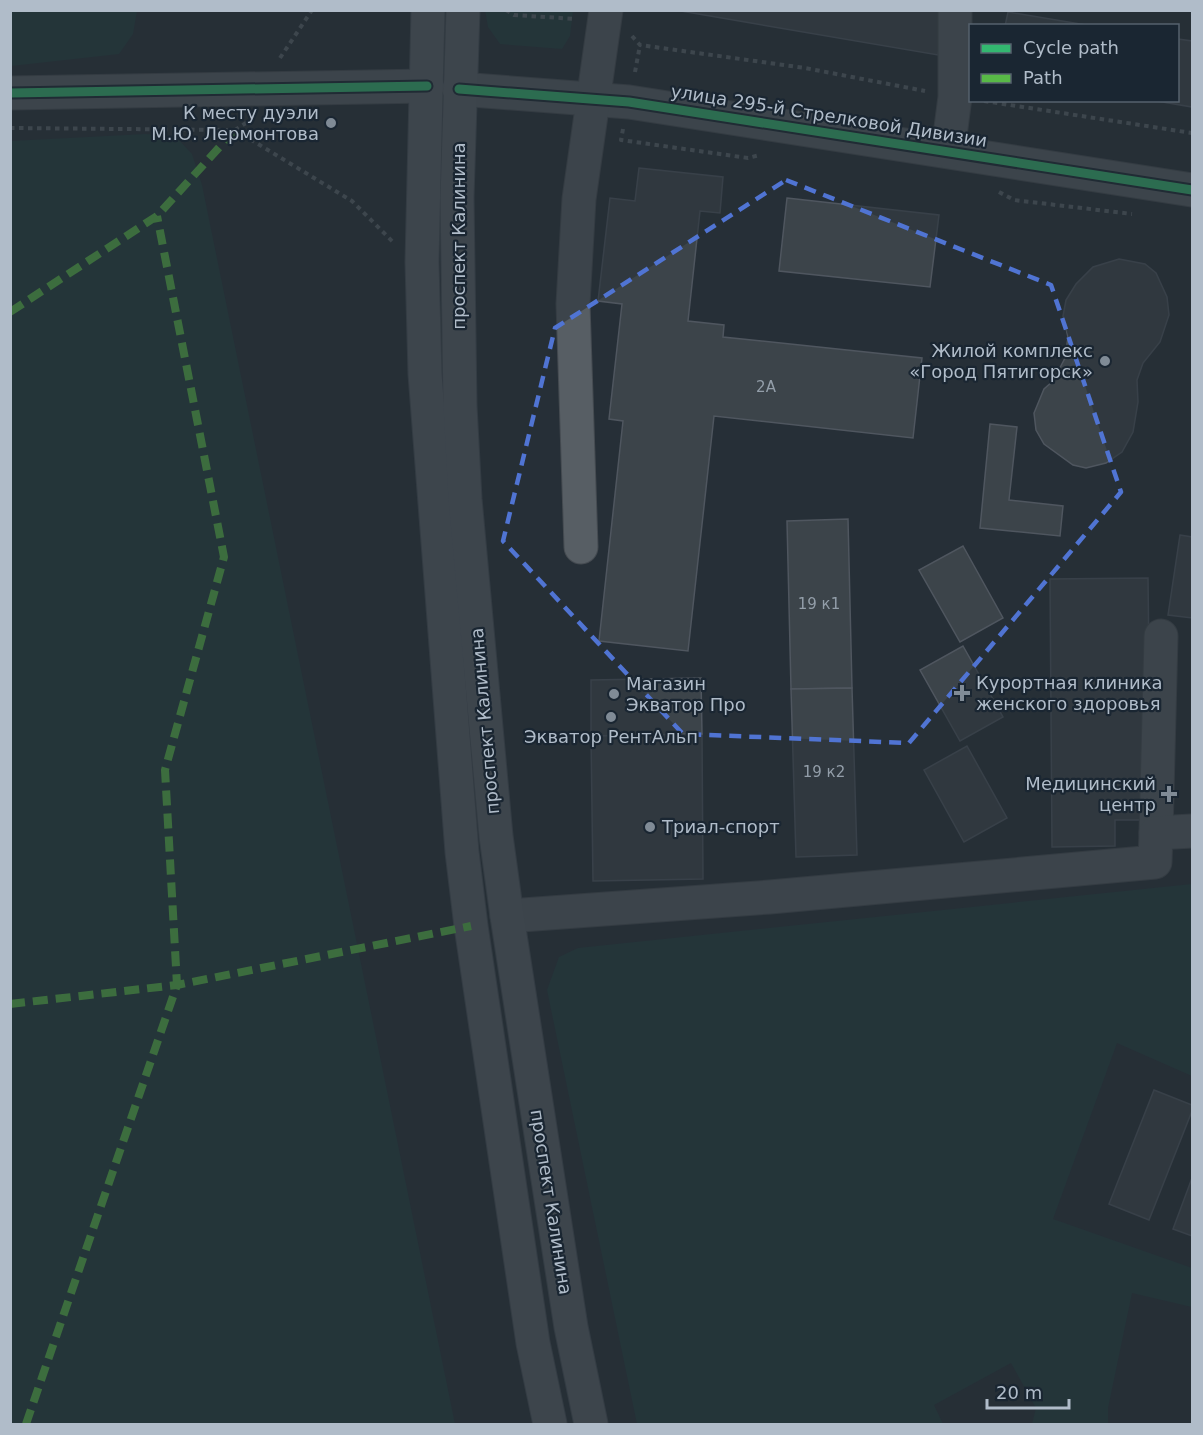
<svg xmlns="http://www.w3.org/2000/svg" width="1203" height="1435" font-family="'DejaVu Sans',sans-serif">
<style>
.green{fill:#233c3d}
.building{fill:#3c444a;stroke:#4f565f;stroke-width:1.5}
.lines{fill:none;stroke-linecap:round;stroke-linejoin:round}
.minor-casing{stroke:#454b51;stroke-width:35}
.major-casing{stroke:#444c53;stroke-width:35}
.path{stroke:#5a6268;stroke-width:4;stroke-dasharray:4.5 4.5;stroke-linecap:butt}
.minor{stroke:#575e64;stroke-width:33}
.major{stroke:#595f67;stroke-width:33}
.quiet{stroke:#58b947;stroke-width:8;stroke-dasharray:15 8;stroke-linecap:butt}
.cycleway-casing{stroke:#1a2632;stroke-width:13}
.cycleway{stroke:#33b770;stroke-width:9}
.marked{fill:none;stroke:#5074d3;stroke-width:4.5;stroke-dasharray:12 8;stroke-linejoin:round}
.poi-dot{fill:#808b96;stroke:#1a2632;stroke-width:2}
.labels{text-anchor:middle;stroke-width:4.5;stroke-linejoin:round;paint-order:stroke}
.number-label{font-size:15px;fill:#939ea9}
.poi-label{font-size:18px;fill:#b0bcc9;stroke:#1a2632;text-anchor:end}
.street-label{font-size:18px;fill:#b0bcc9;stroke:#1a2632}
</style>
<rect width="100%" height="100%" fill="#262f37"/>
<g class="green">
<polygon points="485,10 573,11 570,36 562,49 500,44 488,27"/>
<polygon points="10,11 11,10 137,11 133,34 119,54 11,66"/>
<polygon points="146,134 175,136 192,154 202,185 455,1424 11,1424 11,141"/>
<polygon points="1192,884 1192,1076 1117,1043 1053,1219 1192,1268 1192,1307 1132,1293 1108,1408 1108,1424 1032,1424 1036,1408 1011,1363 934,1405 943,1424 637,1424 547,990 559,957 578,948"/>
</g>
<g class="building">
<polygon points="675,10 946,10 938,55"/>
<polygon points="1008,12 1092,26 1005,26"/>
<polygon points="1178,39 1192,41 1192,107 1151,100 1178,100"/>
<polygon points="639,168 723,177 720,213 700,211 688,321 724,325 723,337 922,358 913,438 714,416 688,651 599,641 623,421 609,419 622,304 598,301 610,198 635,201"/>
<polygon points="787,198 939,215 930,287 779,271"/>
<polygon points="1119,259 1145,264 1156,273 1167,297 1169,315 1160,342 1143,363 1137,380 1138,402 1133,432 1122,452 1106,463 1086,468 1073,465 1044,444 1036,430 1034,413 1044,389 1053,381 1065,358 1068,337 1063,316 1066,300 1076,284 1093,267"/>
<polygon points="990,424 1017,427 1009,500 1063,506 1060,536 980,528"/>
<polygon points="848,519 852,688 791,689 787,521"/>
<polygon points="1180,535 1192,537 1192,618 1168,615"/>
<polygon points="963,546 1003,618 960,642 919,570"/>
<polygon points="1148,578 1151,820 1115,820 1115,846 1052,847 1050,579"/>
<polygon points="963,646 1003,717 960,741 920,670"/>
<polygon points="701,678 702,734 591,736 591,680"/>
<polygon points="852,688 857,855 796,857 791,689"/>
<polygon points="702,734 703,879 593,881 591,736"/>
<polygon points="967,746 1007,818 964,842 924,770"/>
<polygon points="1154,1090 1192,1105 1192,1111 1149,1220 1109,1204"/>
<polygon points="1192,1178 1192,1236 1173,1229"/>
</g>
<g class="lines">
<g class="minor-casing">
<g id="minor">
<polyline points="459,89 629,102 1192,190"/>
<polyline points="10,93 427,86"/>
<polyline points="948,151 955,97 955,10"/>
<polyline points="581,547 573,304 579,199 606,10"/>
<polyline points="1156,833 1161,636"/>
<polyline points="507,916 770,897 1155,862 1156,833 1192,831"/>
</g>
</g>
<g class="major-casing">
<g id="major">
<polyline points="428,10 422,262 425,374 462,852 471,926 533,1343 550,1424"/>
<polyline points="463,10 457,197 460,406 465,499 496,836 507,916 571,1327 591,1424"/>
</g>
</g>
<g class="path">
<polyline points="506,10 514,15 576,19"/>
<polyline points="632,36 640,45 805,68 925,91"/>
<polyline points="280,58 312,10"/>
<polyline points="635,72 640,45"/>
<polyline points="984,101 1192,133"/>
<polyline points="10,128 235,130 352,201 393,242"/>
<polyline points="623,129 621,140 748,158 760,155"/>
<polyline points="235,130 249,121"/>
<polyline points="999,192 1014,200 1132,214"/>
</g>
<use href="#minor" class="minor"/>
<use href="#major" class="major"/>
<g class="quiet">
<polyline points="10,312 157,216 235,130"/>
<polyline points="10,1004 177,985 471,926"/>
<polyline points="26,1424 177,985 165,770 224,557 157,216"/>
</g>
<g class="cycleway-casing">
<g id="cycleway">
<polyline points="459,89 629,102 1192,190"/>
<polyline points="10,93 427,86"/>
</g>
</g>
<use href="#cycleway" class="cycleway"/>
</g>
<path d="M0 0H1203V1435H0ZM786 180 1051 285 1121 492 909 743 683 734 503 541 555 328Z" fill="#262f37" fill-opacity=".55" fill-rule="evenodd"/>
<path class="marked" d="M786 180 1051 285 1121 492 909 743 683 734 503 541 555 328Z"/>
<g class="poi-dot">
<circle cx="331" cy="123" r="6"/>
<circle cx="1105" cy="361" r="6"/>
<path d="M959 684h6v6h6v6h-6v6h-6v-6h-6v-6h6z"/>
<circle cx="614" cy="694" r="6"/>
<circle cx="611" cy="717" r="6"/>
<path d="M1166 785h6v6h6v6h-6v6h-6v-6h-6v-6h6z"/>
<circle cx="650" cy="827" r="6"/>
</g>
<g class="labels">
<g class="number-label">
<text x="766" y="392">2А</text>
<text x="819" y="609">19 к1</text>
<text x="824" y="777">19 к2</text>
</g>
<g class="poi-label">
<text x="319" y="119">К месту дуэли<tspan x="319" dy="21">М.Ю. Лермонтова</tspan></text>
<text x="1093" y="357">Жилой комплекс<tspan x="1093" dy="21">«Город Пятигорск»</tspan></text>
<text x="976" y="689" text-anchor="start">Курортная клиника<tspan x="976" dy="21">женского здоровья</tspan></text>
<text x="626" y="690" text-anchor="start">Магазин<tspan x="626" dy="21">Экватор Про</tspan></text>
<text x="611" y="743" text-anchor="middle">Экватор РентАльп</text>
<text x="1156" y="790">Медицинский<tspan x="1156" dy="21">центр</tspan></text>
<text x="662" y="833" text-anchor="start">Триал-спорт</text>
</g>
<g class="street-label">
<text transform="translate(829 116) rotate(9)" y="6">улица 295-й Стрелковой Дивизии</text>
<text transform="translate(459 236) rotate(-90)" y="6">проспект Калинина</text>
<text transform="translate(485 721) rotate(-95)" y="6">проспект Калинина</text>
<text transform="translate(551 1202) rotate(81)" y="6">проспект Калинина</text>
</g>
</g>
<rect width="1203" height="1435" fill="none" stroke="#b0bcc9" stroke-width="24"/>
<rect x="969" y="24" width="210" height="78" fill="#1a2632" stroke="#56626e" stroke-width="1.5"/>
<rect x="981" y="44" width="30" height="9" fill="#33b770" stroke="#56626e" stroke-width="1.5"/>
<text x="1023" y="54" font-size="18" fill="#b0bcc9">Cycle path</text>
<rect x="981" y="74" width="30" height="9" fill="#58b947" stroke="#56626e" stroke-width="1.5"/>
<text x="1023" y="84" font-size="18" fill="#b0bcc9">Path</text>
<path d="M987 1399v9h82v-9" fill="none" stroke="#b0bcc9" stroke-width="3"/>
<text x="996" y="1399" font-size="18" fill="#b0bcc9" stroke="#1a2632" stroke-width="4.5" paint-order="stroke">20 m</text>
</svg>
